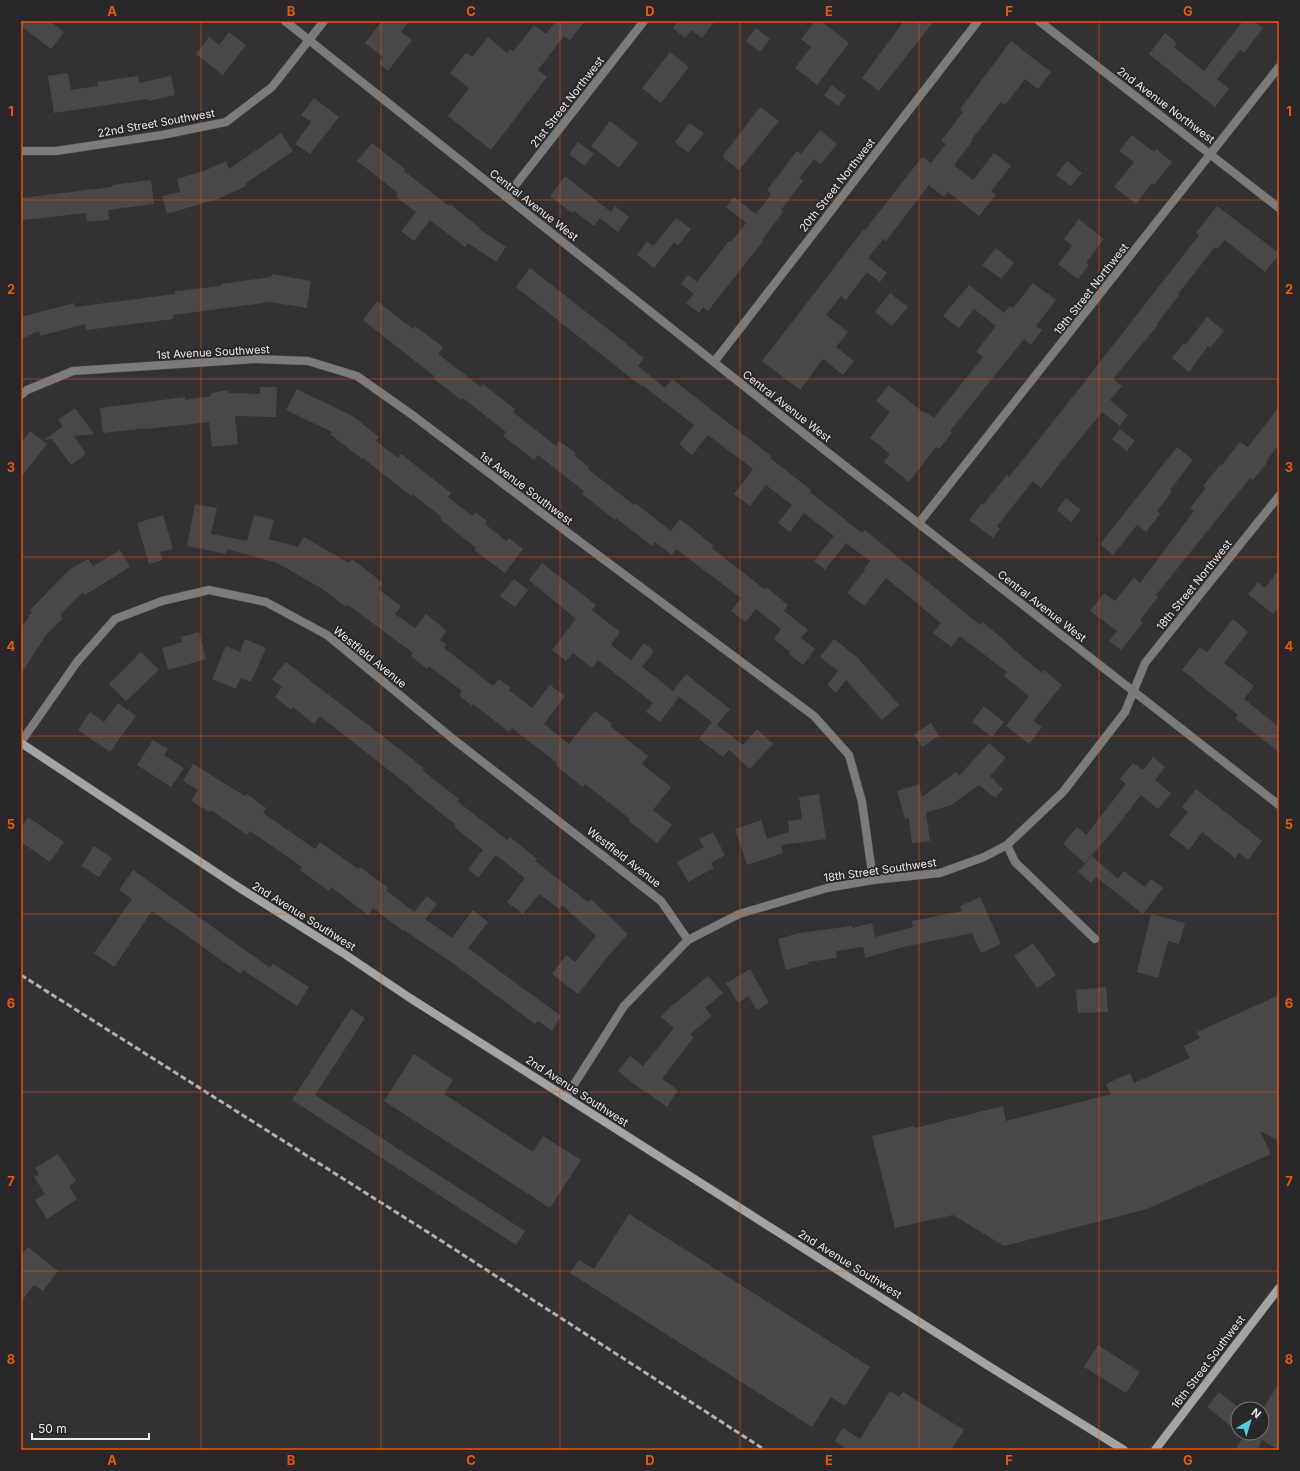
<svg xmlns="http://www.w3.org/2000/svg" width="1300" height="1471" font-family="Inter,sans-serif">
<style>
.building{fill:#4a4749}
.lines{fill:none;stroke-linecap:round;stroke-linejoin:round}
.street-casing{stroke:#514f50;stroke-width:9}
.secondary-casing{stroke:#514f50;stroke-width:9}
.street{stroke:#797b7c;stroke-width:8}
.secondary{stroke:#a2a5a5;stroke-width:8}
.rail{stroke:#b2b0b1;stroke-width:3;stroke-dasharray:6 3;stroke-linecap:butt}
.grid{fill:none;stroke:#e8590c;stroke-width:1;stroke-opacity:0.55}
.labels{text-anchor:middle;stroke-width:3.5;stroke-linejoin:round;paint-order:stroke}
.street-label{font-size:11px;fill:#eceaeb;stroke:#292729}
.neatline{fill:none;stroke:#e8590c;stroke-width:1.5}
.grid-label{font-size:13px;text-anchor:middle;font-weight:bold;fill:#e8590c}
</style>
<rect width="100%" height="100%" fill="#333133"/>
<g class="building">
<polygon points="21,21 50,21 64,32 51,49 21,26"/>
<polygon points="382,21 409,21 401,32 412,40 388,71 379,63 383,57 365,43"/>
<polygon points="556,21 585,21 570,40 564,36 538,70 547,77 491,150 448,116 469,88 450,73 466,53 472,57 488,37 507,53 510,49 513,52 534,25 546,34"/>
<polygon points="678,21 715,21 702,38 691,30 685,38 673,28"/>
<polygon points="815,21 821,21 849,43 817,85 795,68 811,47 801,39"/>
<polygon points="904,21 934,21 879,91 862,78"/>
<polygon points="1243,21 1254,21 1263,28 1244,53 1240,50 1217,79 1229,89 1215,107 1149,54 1165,33 1177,43 1174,47 1204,71"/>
<polygon points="756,28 770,39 760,52 746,41"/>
<polygon points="229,32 246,45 223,75 196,54 209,37 219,45"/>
<polygon points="1011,41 1051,72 1038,89 1025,79 1005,105 1001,102 972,139 973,140 954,165 973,180 994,153 1011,166 991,191 996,195 979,216 948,192 944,197 929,185 886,241 883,239 868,258 887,273 880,282 867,272 846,300 841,296 826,315 848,332 836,347 854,361 843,375 823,359 800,390 762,361 864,229 865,230 922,157 931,163 946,144 941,141 963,112 960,109"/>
<polygon points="670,52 689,67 661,103 642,88"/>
<polygon points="68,73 71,90 98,86 97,82 138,76 139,83 171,76 175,95 149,101 148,99 54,113 48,76"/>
<polygon points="832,85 846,96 838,106 824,95"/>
<polygon points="314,98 339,117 310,154 295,144 311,122 301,115"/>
<polygon points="760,107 779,121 739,170 722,157"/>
<polygon points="610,121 638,143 619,168 591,146"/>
<polygon points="690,123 704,133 688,153 675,142"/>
<polygon points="820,130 837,144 821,164 814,159 799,178 803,181 781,210 783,212 762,240 763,241 708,311 703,307 699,313 686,303 694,294 681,284 688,275 697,282 729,241 731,242 746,223 726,207 734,197 756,214 771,194 767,190 797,151 801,154"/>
<polygon points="281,133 293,151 245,184 246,186 218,199 167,214 162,196 180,192 177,179 204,171 226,161 229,169"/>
<polygon points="1132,135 1154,152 1156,149 1172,162 1154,185 1152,183 1136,204 1114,187 1134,162 1119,151"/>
<polygon points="578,142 594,154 584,166 569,154"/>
<polygon points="372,143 405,169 404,171 449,206 450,204 480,228 479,229 506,247 496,262 468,243 465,247 430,220 414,241 401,231 416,212 396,197 398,193 357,161"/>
<polygon points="1067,161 1082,173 1071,186 1056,175"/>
<polygon points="565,176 611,212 615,206 629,217 618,232 600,218 594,226 574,211 572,213 550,196"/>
<polygon points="151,180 154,204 108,210 109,220 87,222 86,213 23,220 21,198 112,187 112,185"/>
<polygon points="1217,206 1279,253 1279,255 1265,272 1225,240 1217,249 1215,247 1178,294 1179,295 1157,324 1158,325 1113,379 1122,386 1110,400 1128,415 1120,426 1102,412 1056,468 1056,469 1041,488 1033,481 997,526 1000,529 993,538 969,520 981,504 983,505 1007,475 1009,477 1075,394 1199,235 1196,233"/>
<polygon points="676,218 691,229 678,246 674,242 654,268 637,255 647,241 653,246"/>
<polygon points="1079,219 1104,239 1086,263 1089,265 1078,279 1058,264 1072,246 1064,239"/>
<polygon points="996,248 1014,263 1001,279 982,265"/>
<polygon points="530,268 627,344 627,345 644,358 638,366 665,388 672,379 771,456 770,458 811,490 810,492 862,533 865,530 980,625 982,622 1008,643 1007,644 1042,673 1044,670 1062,685 1033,721 1042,727 1029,744 1006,726 1029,696 1004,676 1007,672 960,636 951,647 933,633 941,623 886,578 864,606 847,593 865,570 864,569 870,561 846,543 825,570 814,561 834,536 804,513 790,532 778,523 792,505 766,485 750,506 734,494 753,469 708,435 692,455 679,444 694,425 642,385 641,386 516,287"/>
<polygon points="272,274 311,281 307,308 270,302 173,315 173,319 86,330 85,324 40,336 39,331 21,339 21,317 74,303 75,307 175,294 175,291 221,286 221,284 271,277"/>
<polygon points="1033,283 1056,300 1036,326 1042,330 1031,345 1024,339 950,431 952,433 939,449 936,447 909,482 884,462 890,454 870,438 890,412 876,401 889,385 924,413 925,412 934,418 983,357 976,352 996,326 974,309 959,328 943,316 969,285 1004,313 1010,306 1013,308"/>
<polygon points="890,293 908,307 892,326 875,312"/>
<polygon points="377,301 413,329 415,326 443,347 438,354 481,387 483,384 515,409 513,412 556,446 559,441 576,453 574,455 589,467 588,469 634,505 635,503 671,531 680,519 714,546 712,548 764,589 766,587 788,605 784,611 808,630 801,638 815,649 803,665 789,654 790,652 774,639 781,629 756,609 746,622 731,611 741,598 676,549 672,555 655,542 652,546 616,518 615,520 582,494 584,491 538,455 534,460 503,436 506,432 463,398 461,400 433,378 434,376 363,320"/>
<polygon points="1207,317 1224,331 1210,348 1208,346 1189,372 1172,358 1183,344 1185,345"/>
<polygon points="260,387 277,387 276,417 235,416 238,444 212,447 209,422 147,429 147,428 103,433 100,408 185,397 185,400 211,396 211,393 228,390 229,393 260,394"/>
<polygon points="297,389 354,417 379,437 376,441 398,458 401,454 451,493 448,497 472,516 475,512 487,521 485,524 506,541 509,538 523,549 505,573 474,550 476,548 440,519 442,517 412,494 411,496 363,458 362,459 330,434 332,432 286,410"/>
<polygon points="1279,407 1279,444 1266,462 1267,463 1253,480 1250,478 1156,595 1158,597 1140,620 1143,623 1121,650 1109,641 1117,631 1090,611 1104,593 1115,601 1134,577 1140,583 1194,511 1190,508 1206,488 1203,486 1220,465 1221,466 1240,442 1248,447"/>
<polygon points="75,408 94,434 74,436 86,454 71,465 52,439 44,440 63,426 58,420"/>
<polygon points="1120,429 1135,441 1127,451 1112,439"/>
<polygon points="30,431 47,444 21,477 21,443"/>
<polygon points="1177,447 1193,460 1170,490 1172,492 1157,511 1160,514 1146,532 1137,525 1113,555 1100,544"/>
<polygon points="1066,498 1081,510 1071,522 1057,510"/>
<polygon points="195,504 217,508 211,534 247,541 254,515 274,520 269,539 298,547 304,537 349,563 352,559 383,583 378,589 401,606 395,614 415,628 426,614 447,631 440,640 446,644 444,648 493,686 499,679 511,688 509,690 532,708 550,685 565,696 544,724 569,744 595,711 612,724 610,726 648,756 642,764 671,787 653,810 672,825 657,843 629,821 630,819 585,784 583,787 556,766 557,763 512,728 509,732 473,704 472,706 459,695 462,691 429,666 427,669 411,656 413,653 348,605 346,607 321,588 277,563 227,549 226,554 187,546"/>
<polygon points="163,515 173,549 160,552 163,560 149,564 137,523"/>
<polygon points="120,550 130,567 85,595 83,592 60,615 63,618 46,635 21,674 21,628 32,612 30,610 69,570 88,559 93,566"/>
<polygon points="542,563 596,605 592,610 620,632 611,645 631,660 644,643 654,651 642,667 673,691 686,674 730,709 717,725 743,745 757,729 773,744 750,769 729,750 723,757 699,739 712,722 679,697 660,722 646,712 653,703 598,660 592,668 573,653 566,661 552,650 576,619 529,580"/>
<polygon points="1279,569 1279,608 1273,614 1248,594 1258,582 1265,588"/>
<polygon points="514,579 528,590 515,607 500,596"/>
<polygon points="1233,619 1248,632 1224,663 1254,686 1244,699 1279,727 1279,752 1235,718 1238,715 1182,670 1200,647 1207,652"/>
<polygon points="199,632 206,659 168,670 162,648 182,642 181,637"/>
<polygon points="245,639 266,648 251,682 241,678 236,689 212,679 226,646 240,652"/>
<polygon points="834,639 857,657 899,705 882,720 846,680 836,693 827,685 838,671 820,657"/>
<polygon points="141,652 159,670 126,701 109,684"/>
<polygon points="286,662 424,768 422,770 459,799 457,801 507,840 510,837 537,859 535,861 588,902 591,899 628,934 609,955 578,994 552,974 566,955 575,962 596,936 562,905 559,909 539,894 523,914 507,902 525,878 496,855 478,878 468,869 483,850 454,827 456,825 413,791 414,790 320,716 314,724 293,707 291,710 275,697 282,687 272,679"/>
<polygon points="118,703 136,716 110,752 78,730 90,712 104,722"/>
<polygon points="984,706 1004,722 992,737 972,722"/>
<polygon points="931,723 939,736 922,747 914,734"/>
<polygon points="153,740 168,749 164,755 184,768 171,787 137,765"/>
<polygon points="989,743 1006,758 990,776 1003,789 995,798 979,785 951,805 926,813 930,841 912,843 909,818 905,819 897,791 919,784 922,797 956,772 959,776"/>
<polygon points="1153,757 1165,767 1155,780 1171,793 1158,809 1141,795 1113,831 1085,863 1063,844 1077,827 1086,835 1126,784 1120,779 1133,763 1143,770"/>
<polygon points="193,764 245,796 247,794 266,808 263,813 315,849 320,842 358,869 360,867 388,888 386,890 414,912 427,896 437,904 425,919 452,938 473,910 488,922 468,948 561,1016 552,1031 538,1021 535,1024 451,962 404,930 403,931 373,908 368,915 331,887 329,891 300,870 302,867 250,831 247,835 211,810 209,812 191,801 198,790 183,781"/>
<polygon points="1196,789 1262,841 1248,860 1239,853 1235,858 1202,832 1189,850 1169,835 1188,812 1182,807"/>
<polygon points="819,794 826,839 781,845 783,853 747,865 735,829 761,820 767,839 789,832 788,821 802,819 799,797"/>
<polygon points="28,817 64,842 50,862 21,842 21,828"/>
<polygon points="713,832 725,855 711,863 714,868 688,882 677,862 704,847 699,839"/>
<polygon points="94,846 112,858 99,877 81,866"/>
<polygon points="1092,856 1118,879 1124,871 1145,887 1151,879 1163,888 1143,914 1096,877 1091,883 1078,872"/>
<polygon points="133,870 270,968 273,964 309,987 297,1006 243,970 241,974 152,911 114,967 94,953 132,899 119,890"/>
<polygon points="980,897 1001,944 981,953 972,933 907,946 865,958 863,947 836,951 837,958 807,962 808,964 786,970 778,939 799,933 852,926 852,928 872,923 875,937 913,927 912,921 962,911 960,906"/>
<polygon points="1151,914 1185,923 1179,944 1168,941 1158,978 1137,972"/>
<polygon points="1033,943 1056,975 1037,988 1014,956"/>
<polygon points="750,969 769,1003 757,1010 748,996 738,1003 726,983"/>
<polygon points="708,976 723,993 705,1008 712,1016 690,1034 694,1037 662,1079 678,1090 667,1107 645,1091 644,1092 618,1071 630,1056 643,1066 674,1028 661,1017 667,1010"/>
<polygon points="1106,987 1108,1012 1078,1013 1076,990"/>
<polygon points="1279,995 1279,1141 1260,1131 1271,1154 1147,1209 1004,1246 953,1215 895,1228 872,1136 915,1126 915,1128 1003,1106 1006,1121 1111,1094 1106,1084 1130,1073 1134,1083 1190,1058 1184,1046 1200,1038 1197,1032"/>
<polygon points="351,1009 365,1018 315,1095 525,1231 516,1245 292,1100"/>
<polygon points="414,1054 453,1080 444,1094 533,1152 543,1136 581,1160 550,1208 384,1101"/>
<polygon points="58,1154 76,1181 69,1186 77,1199 47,1219 35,1200 45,1194 34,1177 39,1174 35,1168"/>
<polygon points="629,1214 870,1367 845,1406 831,1397 812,1427 570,1273 579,1260 594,1269"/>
<polygon points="28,1247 58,1271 43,1291 34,1285 21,1302 21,1256"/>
<polygon points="1098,1345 1140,1372 1126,1393 1084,1367"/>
<polygon points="1279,1383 1279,1450 1262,1440 1257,1450 1235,1450 1246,1433 1262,1433 1262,1410"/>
<polygon points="890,1391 899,1397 903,1392 964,1430 951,1450 848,1450 835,1441 843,1428 860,1439"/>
<polygon points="1219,1392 1238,1407 1238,1432 1207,1407"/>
</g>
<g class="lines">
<g class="street-casing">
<g id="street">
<polyline points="285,21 822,448 1279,805"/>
<polyline points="1039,21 1279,208"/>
<polyline points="21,151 56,151 162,135 226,122 272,87 324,21"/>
<polyline points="506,197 644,21"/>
<polyline points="714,362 978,21"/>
<polyline points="21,395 27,390 73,371 255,359 308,361 357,376 411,414 571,535 814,716 849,755 862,802 873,880"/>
<polyline points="919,523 1279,67"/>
<polyline points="21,742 77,662 115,619 162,601 209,590 266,602 327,635 453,739 661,901 688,940"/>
<polyline points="1007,845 1015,862 1095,939"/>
<polyline points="566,1097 624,1006 688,940 739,914 827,888 873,880 940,873 984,857 1007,845 1063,792 1125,712 1145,663 1279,496"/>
</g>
</g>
<g class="secondary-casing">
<g id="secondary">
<polyline points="21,743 235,885 343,953 410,998 987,1365 1124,1450"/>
<polyline points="1155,1450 1279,1288"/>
</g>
</g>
<use href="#street" class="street"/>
<use href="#secondary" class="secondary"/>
<polyline class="rail" points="21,975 437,1238 765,1450"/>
</g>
<path class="grid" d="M201 21V1450M381 21V1450M560 21V1450M740 21V1450M919 21V1450M1099 21V1450M21 200H1279M21 379H1279M21 557H1279M21 736H1279M21 914H1279M21 1092H1279M21 1271H1279"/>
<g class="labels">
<g class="street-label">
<text transform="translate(567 102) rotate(-52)" y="4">21st Street Northwest</text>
<text transform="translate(1166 105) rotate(37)" y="4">2nd Avenue Northwest</text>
<text transform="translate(156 123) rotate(-10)" y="4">22nd Street Southwest</text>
<text transform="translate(837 185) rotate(-52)" y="4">20th Street Northwest</text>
<text transform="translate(534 205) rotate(38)" y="4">Central Avenue West</text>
<text transform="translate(1091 289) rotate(-52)" y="4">19th Street Northwest</text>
<text transform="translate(213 352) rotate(-3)" y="4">1st Avenue Southwest</text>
<text transform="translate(787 406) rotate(38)" y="4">Central Avenue West</text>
<text transform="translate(526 488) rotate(37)" y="4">1st Avenue Southwest</text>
<text transform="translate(1194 585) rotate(-51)" y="4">18th Street Northwest</text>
<text transform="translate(1042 606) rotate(38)" y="4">Central Avenue West</text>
<text transform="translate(370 657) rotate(39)" y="4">Westfield Avenue</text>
<text transform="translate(624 857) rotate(38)" y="4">Westfield Avenue</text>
<text transform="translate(880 870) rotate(-8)" y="4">18th Street Southwest</text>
<text transform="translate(304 916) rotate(32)" y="4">2nd Avenue Southwest</text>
<text transform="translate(577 1091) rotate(33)" y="4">2nd Avenue Southwest</text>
<text transform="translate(850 1264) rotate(32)" y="4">2nd Avenue Southwest</text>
<text transform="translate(1208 1362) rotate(-53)" y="4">16th Street Southwest</text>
</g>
</g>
<rect width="1300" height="1471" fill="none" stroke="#292729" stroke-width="44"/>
<g transform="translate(1250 1421) rotate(38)"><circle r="19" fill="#292729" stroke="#777577"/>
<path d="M0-3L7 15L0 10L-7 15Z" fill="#53cbda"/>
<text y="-6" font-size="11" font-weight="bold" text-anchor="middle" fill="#eceaeb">N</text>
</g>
<path d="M32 1433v6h117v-6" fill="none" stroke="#eceaeb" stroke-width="2"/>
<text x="38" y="1433" font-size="12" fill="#eceaeb" stroke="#292729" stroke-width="3" paint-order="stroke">50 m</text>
<rect x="22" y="22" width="1256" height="1427" class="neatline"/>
<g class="grid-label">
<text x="112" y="16">A</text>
<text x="291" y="16">B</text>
<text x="471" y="16">C</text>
<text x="650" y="16">D</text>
<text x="829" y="16">E</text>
<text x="1009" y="16">F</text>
<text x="1188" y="16">G</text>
<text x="11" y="116">1</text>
<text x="1289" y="116">1</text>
<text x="11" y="294">2</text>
<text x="1289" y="294">2</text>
<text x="11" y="472">3</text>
<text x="1289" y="472">3</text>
<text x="11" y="651">4</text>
<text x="1289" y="651">4</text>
<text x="11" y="829">5</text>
<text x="1289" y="829">5</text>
<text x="11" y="1008">6</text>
<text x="1289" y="1008">6</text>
<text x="11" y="1186">7</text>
<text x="1289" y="1186">7</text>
<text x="11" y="1364">8</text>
<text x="1289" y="1364">8</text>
<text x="112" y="1465">A</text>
<text x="291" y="1465">B</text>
<text x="471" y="1465">C</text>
<text x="650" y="1465">D</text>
<text x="829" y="1465">E</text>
<text x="1009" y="1465">F</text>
<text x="1188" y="1465">G</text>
</g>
</svg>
